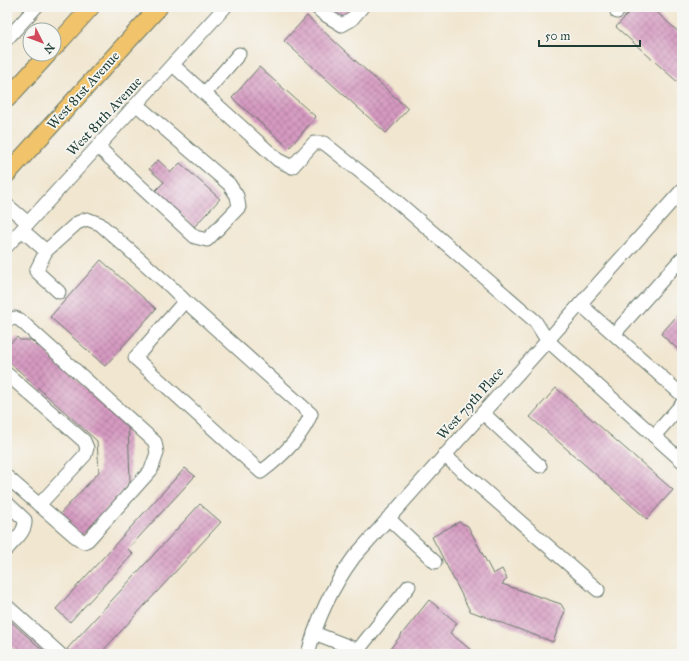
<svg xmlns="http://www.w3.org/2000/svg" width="689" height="661" font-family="'IM FELL Great Primer',serif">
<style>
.building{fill:url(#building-cross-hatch)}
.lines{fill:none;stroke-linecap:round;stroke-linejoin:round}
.minor-casing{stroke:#68786b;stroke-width:15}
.major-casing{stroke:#68786b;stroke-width:19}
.minor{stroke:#fff;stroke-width:13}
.major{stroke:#f1c36a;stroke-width:17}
.labels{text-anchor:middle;stroke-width:3.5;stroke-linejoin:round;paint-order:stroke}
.street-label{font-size:14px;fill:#1f3d34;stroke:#f6f6f2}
</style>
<defs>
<pattern id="building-cross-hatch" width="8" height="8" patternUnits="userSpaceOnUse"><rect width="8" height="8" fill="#d69ac1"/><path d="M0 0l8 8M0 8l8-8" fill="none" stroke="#ad7f9e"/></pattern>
</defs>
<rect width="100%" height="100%" fill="#f6f6f2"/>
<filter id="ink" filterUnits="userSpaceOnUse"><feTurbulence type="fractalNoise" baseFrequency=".025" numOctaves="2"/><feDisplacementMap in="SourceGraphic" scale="8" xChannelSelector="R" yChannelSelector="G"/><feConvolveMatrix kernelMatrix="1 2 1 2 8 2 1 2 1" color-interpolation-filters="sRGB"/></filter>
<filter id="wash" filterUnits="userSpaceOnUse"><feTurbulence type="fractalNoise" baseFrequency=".012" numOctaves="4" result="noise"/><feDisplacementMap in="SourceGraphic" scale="16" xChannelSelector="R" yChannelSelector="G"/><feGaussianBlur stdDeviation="0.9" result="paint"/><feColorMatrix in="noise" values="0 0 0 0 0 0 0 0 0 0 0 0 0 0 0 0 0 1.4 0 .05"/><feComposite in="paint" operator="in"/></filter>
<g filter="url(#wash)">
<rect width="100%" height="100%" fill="#f1e6d0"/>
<g id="blocks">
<g class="building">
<polygon points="326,7 355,7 342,21"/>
<polygon points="634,7 651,7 682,35 682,86 616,27"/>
<polygon points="307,16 408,109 386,133 284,41"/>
<polygon points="259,67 316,117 289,148 232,98"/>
<polygon points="158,160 171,172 180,163 220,199 194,227 155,191 164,182 149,169"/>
<polygon points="101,260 156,309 105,366 50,317"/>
<polygon points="682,310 682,353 661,334"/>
<polygon points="17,337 20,340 31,340 37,346 41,346 49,353 49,355 125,423 128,423 130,483 82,537 58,516 99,472 97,441 7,360 7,346"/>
<polygon points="556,388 673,490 647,519 530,417"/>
<polygon points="185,468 195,476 128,549 133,554 70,622 56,609"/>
<polygon points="200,504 221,522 100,654 72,654 67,649"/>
<polygon points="459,522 468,526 493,574 502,569 507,579 502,584 561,604 565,611 553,642 470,611 432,537"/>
<polygon points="429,600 457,623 450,633 476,654 386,654"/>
<polygon points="7,618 47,654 19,654 7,643"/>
</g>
</g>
</g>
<g filter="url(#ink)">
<use href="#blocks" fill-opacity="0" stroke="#68786b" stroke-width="1"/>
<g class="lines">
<g class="minor-casing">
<g id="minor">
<polyline points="316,7 324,14 342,25 351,20 362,7"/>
<polyline points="617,12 621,7"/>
<polyline points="7,39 36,7"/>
<polyline points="173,65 278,160 292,167 314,143 324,143 393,198 535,321 547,340 682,461"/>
<polyline points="205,93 239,54"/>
<polyline points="98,147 195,237 207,240 239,207 237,196 229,184 137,105"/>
<polyline points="7,205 28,223"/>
<path d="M22 230 46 251 77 223 87 219 100 224 171 287 185 301 135 358 261 472C280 458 302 437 311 414L185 301"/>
<polyline points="7,246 225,7"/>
<polyline points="46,251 36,271 59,292"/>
<polyline points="580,304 682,395"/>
<polyline points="7,320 15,318 20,320 155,442 157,453 151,470 88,540 84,542 75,536 7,477"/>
<polyline points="614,334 682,258"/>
<polyline points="7,374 84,441 87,448 85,455 39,505"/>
<polyline points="483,413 540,466"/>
<polyline points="654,436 682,404"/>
<polyline points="444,455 598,590"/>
<path d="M7 503 25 520C26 532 14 540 7 549"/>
<polyline points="388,518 435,562"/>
<polyline points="7,606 60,654"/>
<polyline points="314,633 358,650 409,586"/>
<path d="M308 654C317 618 332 587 354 557L682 190"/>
</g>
</g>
<g class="major-casing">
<g id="major">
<polyline points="54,48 91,7"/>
<polyline points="7,99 48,54"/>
<polyline points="7,174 159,7"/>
</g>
</g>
<use href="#minor" class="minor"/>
<use href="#major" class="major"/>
</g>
</g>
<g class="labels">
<g class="street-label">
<text transform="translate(83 90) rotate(-48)" y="5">West 81st Avenue</text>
<text transform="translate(104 116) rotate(-47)" y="5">West 81th Avenue</text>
<text transform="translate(470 403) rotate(-48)" y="5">West 79th Place</text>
</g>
</g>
<rect width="689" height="661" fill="none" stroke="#f6f6f2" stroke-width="24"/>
<g transform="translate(42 42) rotate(132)"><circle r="19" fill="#f6f6f2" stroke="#a0aca6"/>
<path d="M0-3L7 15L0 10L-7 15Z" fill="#d1495b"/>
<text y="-6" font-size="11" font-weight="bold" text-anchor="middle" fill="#1f3d34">N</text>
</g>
<path d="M539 40v6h101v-6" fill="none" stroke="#1f3d34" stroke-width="2"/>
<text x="545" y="40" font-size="12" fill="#1f3d34" stroke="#f6f6f2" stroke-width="3" paint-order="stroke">50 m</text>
</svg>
